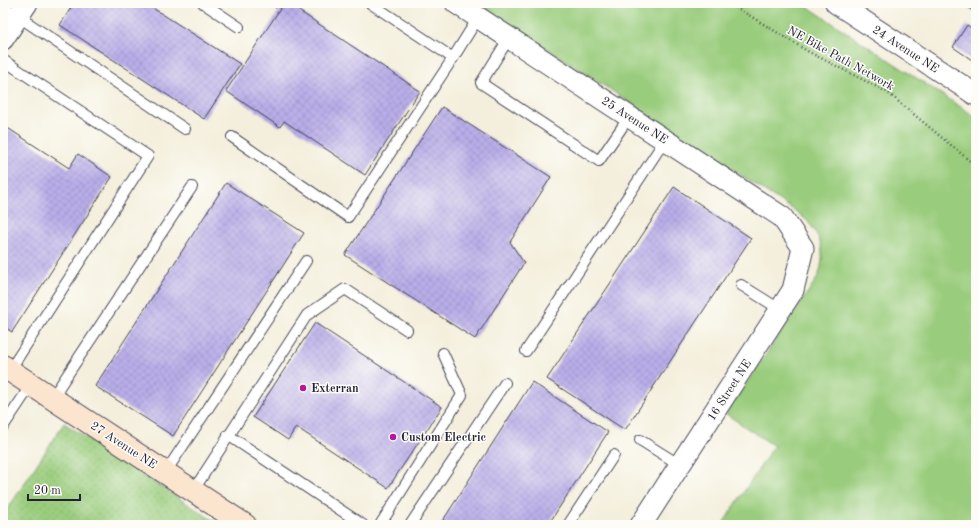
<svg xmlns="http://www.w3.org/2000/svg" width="979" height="528" font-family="'Old Standard TT',serif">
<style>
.grass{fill:url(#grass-dots);stroke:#5e775c}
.park{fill:#99cc7c;stroke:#5e775c}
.building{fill:url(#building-cross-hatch)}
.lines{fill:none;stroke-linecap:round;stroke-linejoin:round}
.lane-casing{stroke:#424153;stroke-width:12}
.street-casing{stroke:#424153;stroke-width:23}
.secondary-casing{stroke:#424153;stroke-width:24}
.path{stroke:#424153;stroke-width:2.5;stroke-dasharray:1 3;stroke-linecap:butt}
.lane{stroke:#fff;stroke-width:10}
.street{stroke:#fff;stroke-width:21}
.secondary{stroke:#fce5cf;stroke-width:22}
.poi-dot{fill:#b5179e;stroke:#fdfcf7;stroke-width:1.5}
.labels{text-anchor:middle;stroke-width:3;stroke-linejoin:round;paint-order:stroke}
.street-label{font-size:12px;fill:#22223b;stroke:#fdfcf7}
.poi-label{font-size:12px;font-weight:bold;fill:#22223b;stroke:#fdfcf7;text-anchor:start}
</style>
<defs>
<pattern id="grass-dots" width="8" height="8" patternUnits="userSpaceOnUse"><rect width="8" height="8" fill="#99cc7c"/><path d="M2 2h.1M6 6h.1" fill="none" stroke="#84af6c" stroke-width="1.8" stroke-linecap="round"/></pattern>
<pattern id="building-cross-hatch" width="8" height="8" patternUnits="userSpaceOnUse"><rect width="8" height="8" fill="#b9aee9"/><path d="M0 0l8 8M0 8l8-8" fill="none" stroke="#9f95c9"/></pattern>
</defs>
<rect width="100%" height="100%" fill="#fdfcf7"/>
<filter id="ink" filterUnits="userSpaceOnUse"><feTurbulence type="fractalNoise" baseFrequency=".025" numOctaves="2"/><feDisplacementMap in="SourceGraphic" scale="8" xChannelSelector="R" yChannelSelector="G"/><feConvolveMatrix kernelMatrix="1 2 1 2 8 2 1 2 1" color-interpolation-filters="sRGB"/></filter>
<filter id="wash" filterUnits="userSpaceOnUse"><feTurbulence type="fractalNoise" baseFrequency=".012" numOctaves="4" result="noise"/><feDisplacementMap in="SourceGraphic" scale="16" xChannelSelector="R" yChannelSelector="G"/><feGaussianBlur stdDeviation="0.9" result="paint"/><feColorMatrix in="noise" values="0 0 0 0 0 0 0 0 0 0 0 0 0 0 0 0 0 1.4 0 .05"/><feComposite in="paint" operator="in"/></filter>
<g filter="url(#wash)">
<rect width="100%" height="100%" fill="#f4efdc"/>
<polygon class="grass" points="64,423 220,525 3,525 3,516"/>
<path class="park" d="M478 3H802L976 117V525H722L774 446 726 414 818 277C828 250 819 229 797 212Z"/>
<g id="blocks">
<g class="building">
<polygon points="74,3 145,3 240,64 204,119 60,25"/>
<polygon points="268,3 279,3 276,8"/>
<polygon points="284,3 287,3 420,91 365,175 284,121 280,127 226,91"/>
<polygon points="962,3 976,3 976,13"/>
<polygon points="967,25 976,31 976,54 972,60 953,47"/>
<polygon points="442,107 551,177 510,242 524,263 475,339 345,255"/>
<polygon points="3,125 69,168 78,154 112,177 12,332 3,326"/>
<polygon points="226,183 304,233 173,436 95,386"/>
<polygon points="674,187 751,238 625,430 547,379"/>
<polygon points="315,323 442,407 388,488 296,427 288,440 253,417"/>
<polygon points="532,382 608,432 548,525 440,525"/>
</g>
</g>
</g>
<g filter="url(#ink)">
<use href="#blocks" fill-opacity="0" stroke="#424153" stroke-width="1"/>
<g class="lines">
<g class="lane-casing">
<g id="lane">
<polyline points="203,3 239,27"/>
<polyline points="370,3 453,58 478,18"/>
<polyline points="3,6 185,129"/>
<polyline points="509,38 481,83 599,161 629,117"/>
<polyline points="3,60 148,156 10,370"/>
<polyline points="232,137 348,217 453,58"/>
<polyline points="741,285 781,310"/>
<polyline points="526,351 665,140"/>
<polyline points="52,398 192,187"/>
<polyline points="3,427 31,385"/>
<polyline points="228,435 363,525"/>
<polyline points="640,440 680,465"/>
<polyline points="165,473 306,261"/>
<polyline points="193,491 307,315 345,289 407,330"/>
<polyline points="380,525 462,395 443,353"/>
<polyline points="410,525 505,383"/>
<polyline points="568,525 614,455"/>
</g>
</g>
<g class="street-casing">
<g id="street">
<polyline points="456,3 782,217 803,248 793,290 641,525"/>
<polyline points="836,3 976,95"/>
<polyline points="3,39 27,3"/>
</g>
</g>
<g class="secondary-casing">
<polyline id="secondary" points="3,366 245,525"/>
</g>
<polyline class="path" points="729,3 809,52 887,92 976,166"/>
<use href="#lane" class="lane"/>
<use href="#street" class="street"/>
<use href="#secondary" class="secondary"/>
</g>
</g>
<g class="poi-dot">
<circle cx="303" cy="388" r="4"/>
<circle cx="393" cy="437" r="4"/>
</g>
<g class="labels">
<g class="street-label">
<text transform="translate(906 49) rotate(33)" y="4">24 Avenue NE</text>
<text transform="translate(841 58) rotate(29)" y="4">NE Bike Path Network</text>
<text transform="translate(635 120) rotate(33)" y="4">25 Avenue NE</text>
<text transform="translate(729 390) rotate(-57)" y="4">16 Street NE</text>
<text transform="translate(124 445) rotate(33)" y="4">27 Avenue NE</text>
</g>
<g class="poi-label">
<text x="311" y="392">Exterran</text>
<text x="401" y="441">Custom Electric</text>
</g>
</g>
<rect width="979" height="528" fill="none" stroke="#fdfcf7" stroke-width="16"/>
<path d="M28 494v6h52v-6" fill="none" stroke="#22223b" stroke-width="2"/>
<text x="34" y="494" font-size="12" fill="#22223b" stroke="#fdfcf7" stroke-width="3" paint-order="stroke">20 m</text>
</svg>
